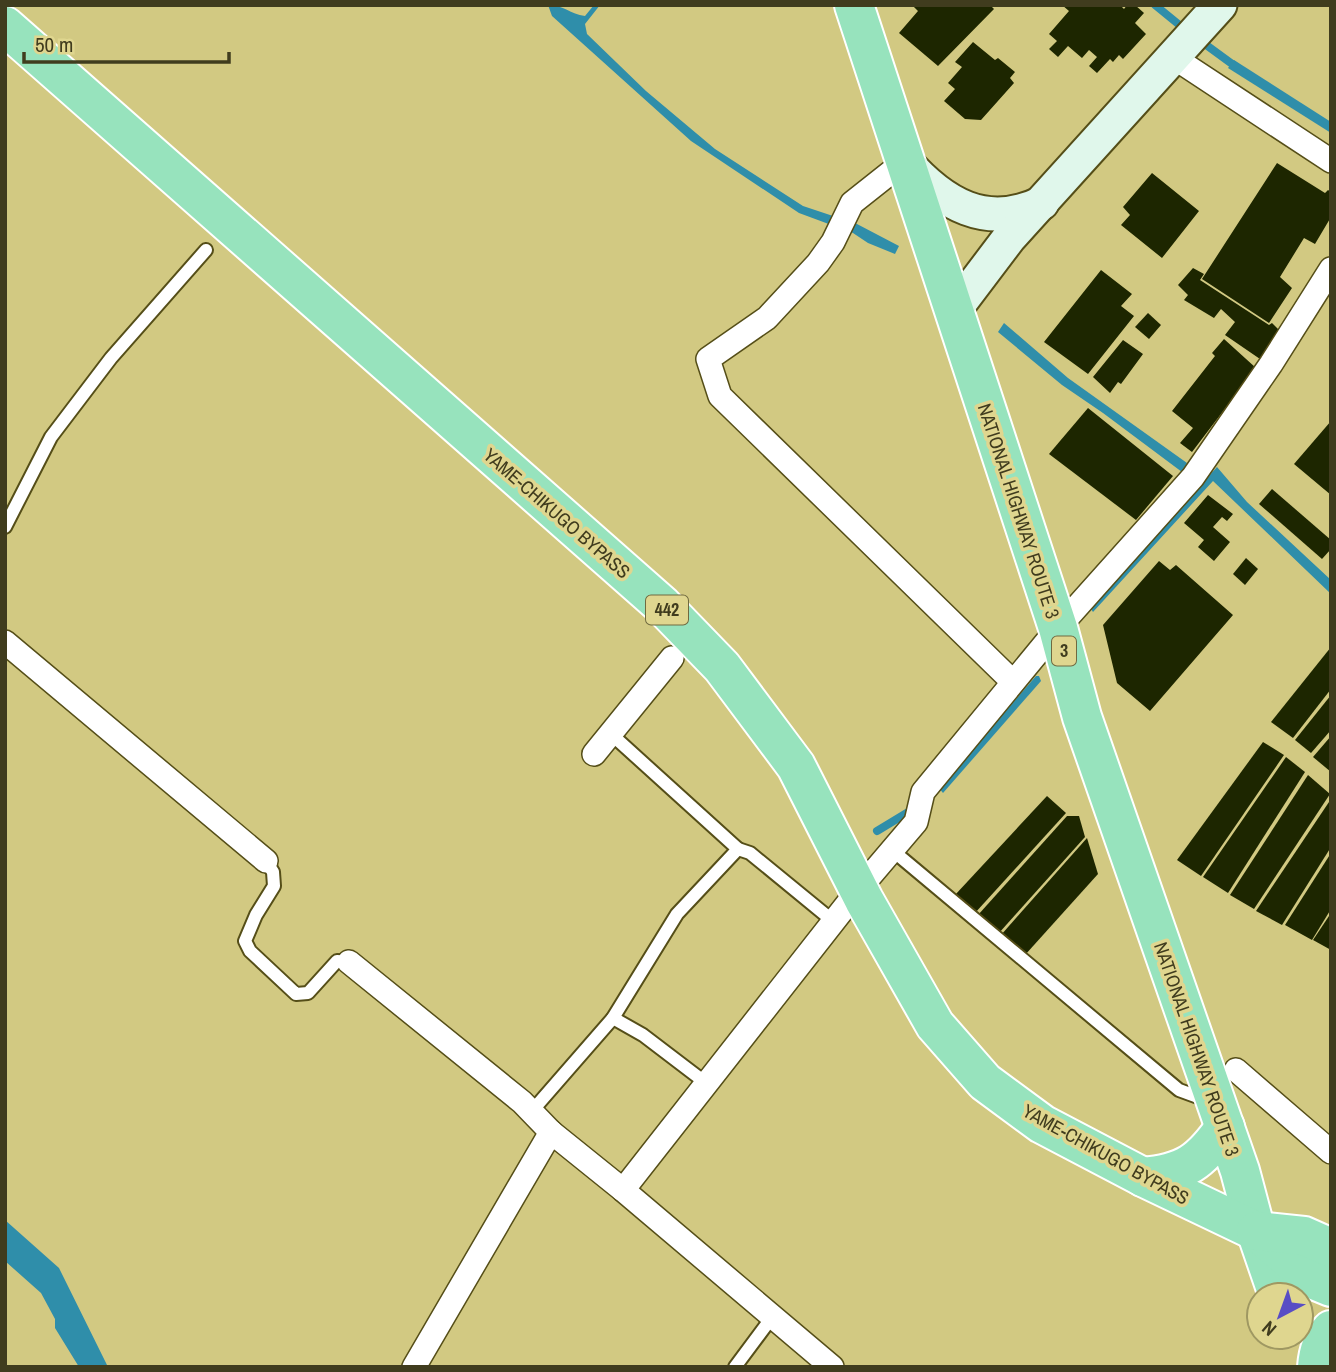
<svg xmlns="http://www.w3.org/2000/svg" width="1336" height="1372" font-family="'Archivo Narrow',sans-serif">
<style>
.water{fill:#2f8eaa}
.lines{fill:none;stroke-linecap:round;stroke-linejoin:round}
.stream{stroke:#2f8eaa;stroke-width:8}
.building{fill:#1d2600}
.lane-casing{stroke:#554e18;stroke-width:16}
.street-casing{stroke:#554e18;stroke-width:26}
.secondary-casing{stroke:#554e18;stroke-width:37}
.highway-casing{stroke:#fff;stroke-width:42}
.lane{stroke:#fff;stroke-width:12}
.street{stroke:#fff;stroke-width:23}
.secondary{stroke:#e0f7eb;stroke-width:33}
.highway{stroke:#97e3bd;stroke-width:38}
.labels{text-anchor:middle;stroke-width:7;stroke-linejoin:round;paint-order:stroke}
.shield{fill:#dfd68f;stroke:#706a40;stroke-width:2}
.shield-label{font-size:18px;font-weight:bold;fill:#403c1e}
.street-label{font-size:19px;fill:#403c1e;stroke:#dfd68f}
</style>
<rect width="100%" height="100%" fill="#d2c982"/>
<g class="water">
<path d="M548 5C564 5 570 14 585 16L594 5H600L585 24 587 34 646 91 715 149 803 206 857 224 899 246 895 254 868 243 853 233 799 213 691 141 552 16Z"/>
<polygon points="1234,60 1331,122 1331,133 1228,68"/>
<polygon points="1004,323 1068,378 1187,463 1182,472 1103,413 1062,385 998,332"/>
<polygon points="1217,467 1247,502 1331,580 1331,594 1213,481 1093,612 1089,606"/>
<polygon points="1036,676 1039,676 1041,681 943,793 939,788"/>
<polygon points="5,1220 59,1268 108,1367 79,1367 55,1328 55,1319 41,1293 5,1261"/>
</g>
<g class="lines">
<g class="stream">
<polyline points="1155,5 1188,32"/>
<polyline points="1198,39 1239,69"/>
<polyline points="877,831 915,808"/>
</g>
</g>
<g class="building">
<polygon points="912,5 990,5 994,9 938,66 899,33 918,11"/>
<polygon points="1062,5 1120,5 1124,9 1127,5 1135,5 1144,13 1135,23 1146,34 1123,59 1119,55 1113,62 1110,59 1097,73 1089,66 1097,57 1089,50 1082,58 1068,46 1058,57 1049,49 1057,41 1049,34 1069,11"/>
<polygon points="973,42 995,60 998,58 1015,72 1010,78 1014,83 981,120 965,119 944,101 955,89 948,83 962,67 955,62"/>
<polygon points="1277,163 1325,193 1328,190 1331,192 1331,217 1315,244 1304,238 1280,277 1292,288 1269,323 1202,279"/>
<polygon points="1152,173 1199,211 1162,258 1121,225 1130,215 1123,207"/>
<polygon points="1193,268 1204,274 1200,280 1269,325 1272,323 1280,331 1260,359 1225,335 1235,322 1221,309 1214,318 1184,300 1188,295 1178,285"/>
<polygon points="1101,270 1132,294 1121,306 1134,316 1088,374 1044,342"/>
<polygon points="1148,313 1161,325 1149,339 1135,327"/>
<polygon points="1224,339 1256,368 1192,452 1180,443 1193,428 1172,411 1215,356 1212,353"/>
<polygon points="1123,340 1143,354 1121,384 1118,382 1110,393 1093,377"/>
<polygon points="1088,408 1173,476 1136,520 1049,454"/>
<polygon points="1331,421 1331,495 1294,464"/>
<polygon points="1272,489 1331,540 1331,549 1322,559 1259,504"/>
<polygon points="1208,495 1233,514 1227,521 1222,517 1213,527 1230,542 1214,561 1198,547 1204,540 1184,523"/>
<polygon points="1246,558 1258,569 1245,585 1233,574"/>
<polygon points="1159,561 1170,570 1176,565 1233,615 1150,711 1117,683 1103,625"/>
<polygon points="1331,647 1331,689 1293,738 1271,722"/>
<polygon points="1331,695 1331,730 1311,753 1295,740"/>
<polygon points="1331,736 1331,772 1313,757"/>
<polygon points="1263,742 1284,755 1201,876 1177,860"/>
<polygon points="1286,757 1305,772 1228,893 1203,877"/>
<polygon points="1308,775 1330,794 1254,909 1230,895"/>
<polygon points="1047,796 1066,813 975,913 955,895"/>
<polygon points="1331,799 1331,847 1282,925 1256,911"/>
<polygon points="1067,816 1079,816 1085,837 999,933 978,915"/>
<polygon points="1087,838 1098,874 1025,955 1001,935"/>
<polygon points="1331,853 1331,909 1312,940 1285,925"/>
<polygon points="1331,913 1331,950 1313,940"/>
</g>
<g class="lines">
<g class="lane-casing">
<g id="lane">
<polyline points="5,527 51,437 111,358 206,250"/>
<polyline points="610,733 738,849"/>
<polyline points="892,850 1179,1090 1209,1101"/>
<polyline points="266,861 273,872 274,886 256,915 245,941 250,951 296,994 308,993 337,961 349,962"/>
<polyline points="613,1018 643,1035 706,1083"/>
<polyline points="532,1111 613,1018 677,914 738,849 750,853 833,921"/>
<polyline points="735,1367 773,1316"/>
</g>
</g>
<g class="street-casing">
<g id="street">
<polyline points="1173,57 1331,161"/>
<polyline points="905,161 852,203 833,242 818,263 767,318 708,359 720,396 1013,682"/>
<polyline points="5,642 266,861"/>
<polyline points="594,754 672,658"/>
<polyline points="349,962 522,1102 551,1132 623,1190 832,1367"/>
<polyline points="1236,1070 1331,1152"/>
<polyline points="623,1190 859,889 916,822 923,792 1058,628 1193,477 1271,364 1331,269"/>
<polyline points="414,1367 551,1132"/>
</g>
</g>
<g class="secondary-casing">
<g id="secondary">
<path d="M905 161C943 204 986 230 1042 203"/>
<polyline points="953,312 1009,238 1220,5"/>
</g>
</g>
<g class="highway-casing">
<g id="highway">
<polyline points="854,5 1058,628 1082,717 1240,1171 1256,1231 1278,1295"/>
<polyline points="5,26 662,605 722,667 796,766 864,900 935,1025 985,1082 1042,1124 1143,1177 1256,1231 1314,1280 1331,1287"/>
<path d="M1143 1177C1185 1173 1201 1162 1225 1127"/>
<polyline points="1256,1231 1304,1236 1331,1248"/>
<path d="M1317 1367C1318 1353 1322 1340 1331 1330"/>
</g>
</g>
<use href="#lane" class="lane"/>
<use href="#street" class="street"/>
<use href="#secondary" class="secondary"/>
<use href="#highway" class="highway"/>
</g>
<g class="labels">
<g class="shield">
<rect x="646" y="595.5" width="42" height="29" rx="5"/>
<rect x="1052" y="636.5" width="24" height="29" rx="5"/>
</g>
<g class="shield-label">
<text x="667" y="616">442</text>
<text x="1064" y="657">3</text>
</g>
<g class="street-label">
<text transform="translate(1019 511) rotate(72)" y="7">NATIONAL HIGHWAY ROUTE 3</text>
<text transform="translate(557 513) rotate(41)" y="7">YAME-CHIKUGO BYPASS</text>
<text transform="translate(1197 1049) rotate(71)" y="7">NATIONAL HIGHWAY ROUTE 3</text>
<text transform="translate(1106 1154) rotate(29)" y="7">YAME-CHIKUGO BYPASS</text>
</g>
</g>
<rect width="1336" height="1372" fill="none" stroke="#403c1e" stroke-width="14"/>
<g transform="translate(1280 1316) rotate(221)"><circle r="33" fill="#dfd68f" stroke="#9f9862" stroke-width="2"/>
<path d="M0-5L12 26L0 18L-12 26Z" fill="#584dc5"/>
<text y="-10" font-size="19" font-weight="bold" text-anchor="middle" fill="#403c1e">N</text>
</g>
<path d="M24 52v10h205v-10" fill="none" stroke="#403c1e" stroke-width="3.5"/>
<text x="35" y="52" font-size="21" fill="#403c1e" stroke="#dfd68f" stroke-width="5" paint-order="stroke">50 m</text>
</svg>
